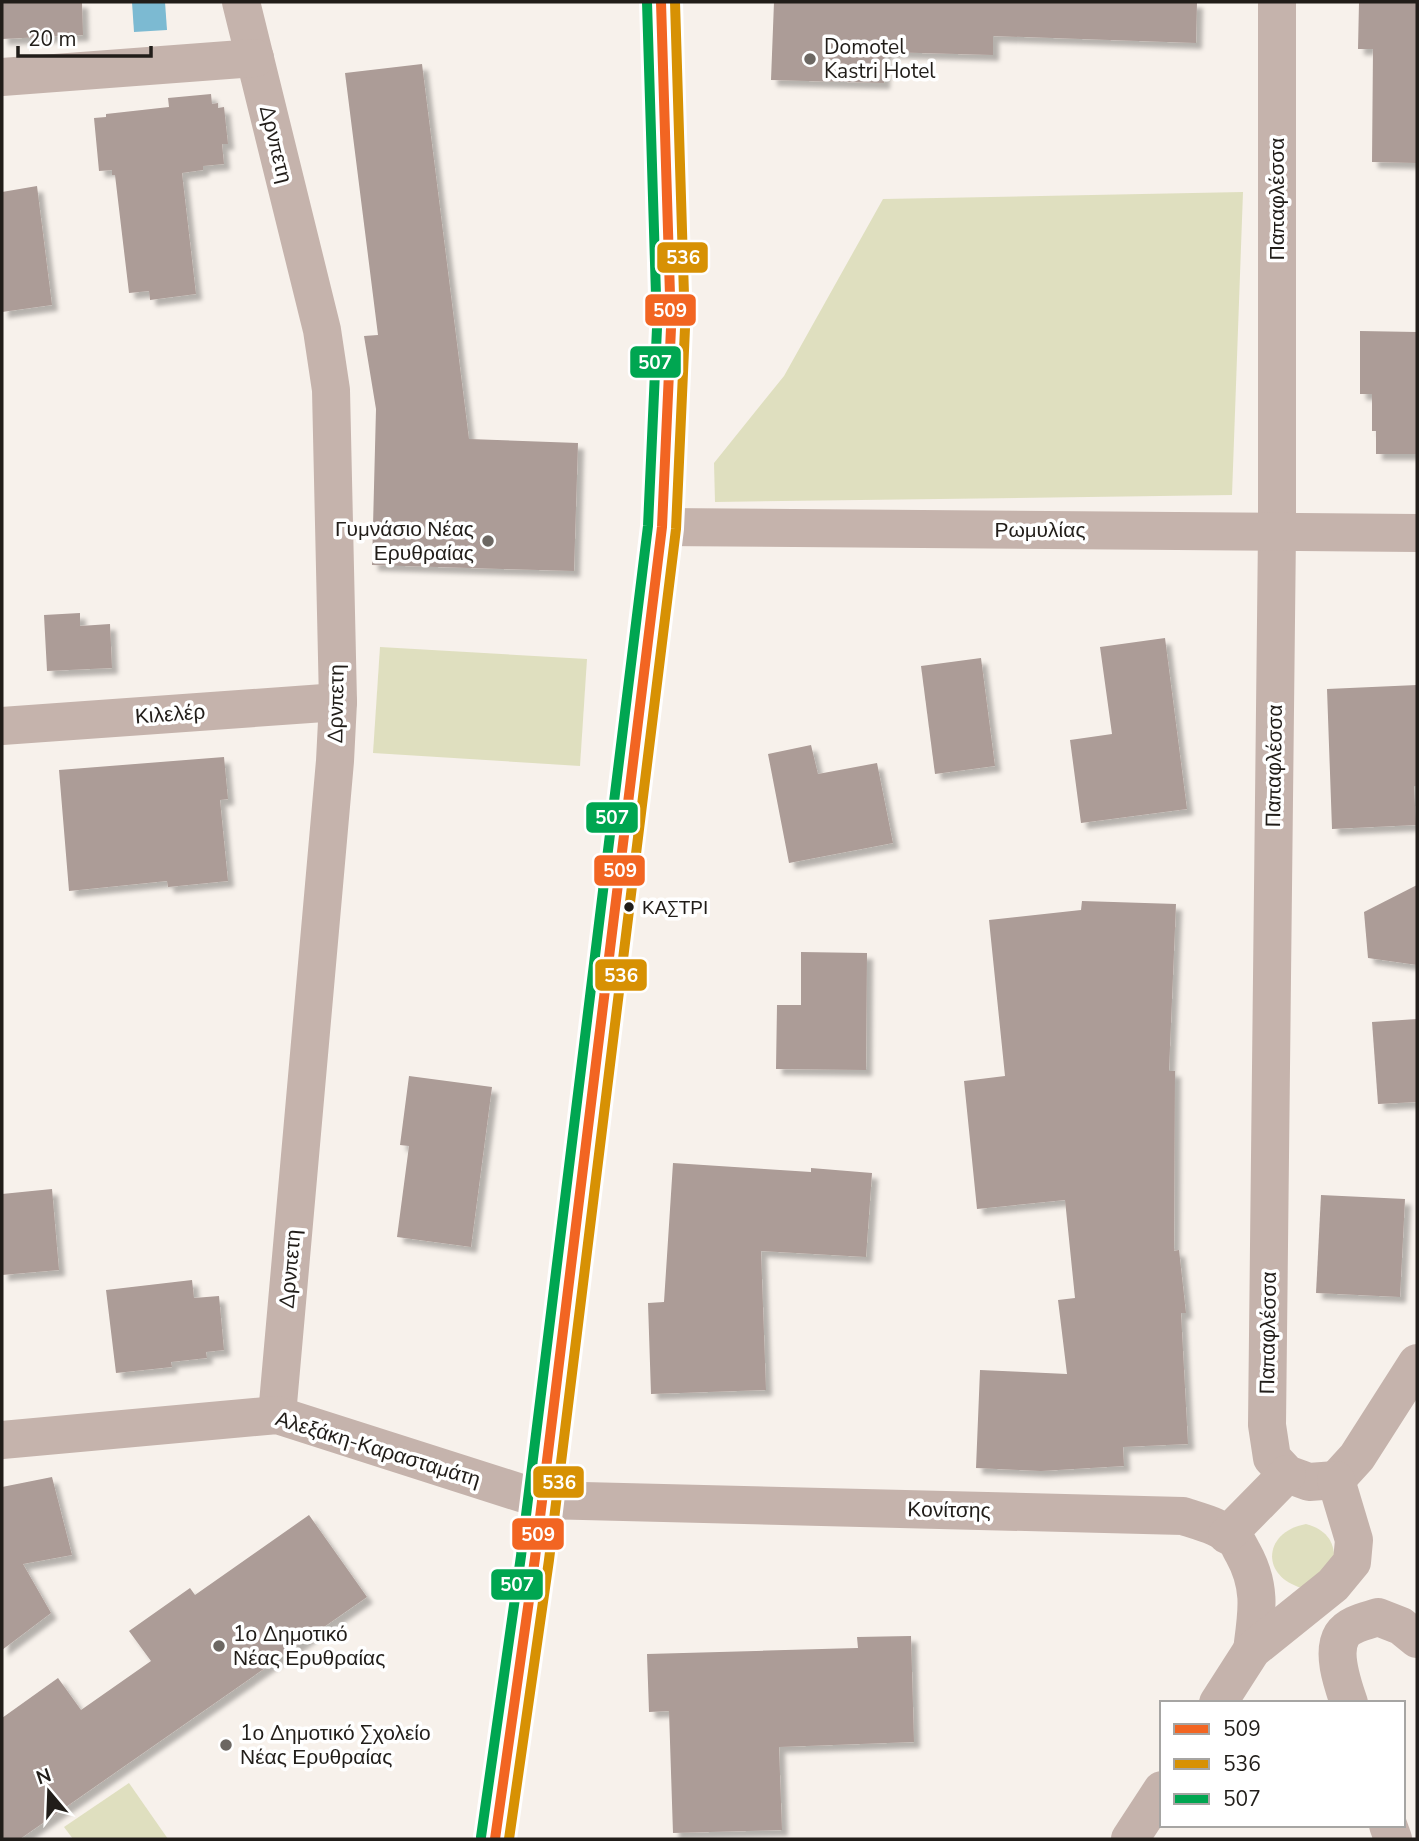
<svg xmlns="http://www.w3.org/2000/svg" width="1419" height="1841" font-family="'Nunito Sans',sans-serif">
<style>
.green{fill:#dfdfbf}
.water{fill:#7cbad2}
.building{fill:#ac9c97;filter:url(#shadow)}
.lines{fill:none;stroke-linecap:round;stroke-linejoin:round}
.street{stroke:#c5b3ac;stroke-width:38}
.primary{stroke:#c5b4ab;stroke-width:38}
.bus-1-casing{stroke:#fff;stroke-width:16}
.bus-2-casing{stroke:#fff;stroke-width:16}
.bus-3-casing{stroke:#fff;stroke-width:16}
.bus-1{stroke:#f26522;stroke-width:10}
.bus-2{stroke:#d79104;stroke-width:10}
.bus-3{stroke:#00a651;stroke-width:10}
.poi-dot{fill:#6c6762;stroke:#fff;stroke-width:2.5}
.bus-dot{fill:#211d19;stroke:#fff;stroke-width:2.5}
.labels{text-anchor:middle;stroke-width:7;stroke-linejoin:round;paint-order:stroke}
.bus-label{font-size:19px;fill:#211d19;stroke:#fff;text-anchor:start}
.poi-label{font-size:21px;fill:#211d19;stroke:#fff;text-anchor:start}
.street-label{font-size:21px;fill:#211d19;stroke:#fff}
.line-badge{stroke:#fff;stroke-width:2.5}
.badge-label{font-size:19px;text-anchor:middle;font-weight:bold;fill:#fff}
</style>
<defs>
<filter id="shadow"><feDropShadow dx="6" dy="6" stdDeviation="2" flood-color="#0004"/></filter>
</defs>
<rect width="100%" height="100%" fill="#f7f1eb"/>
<g class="green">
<polygon points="1243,192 1232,495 715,502 714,463 784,376 883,199"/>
<polygon points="380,647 587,659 580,766 373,753"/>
<path d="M1306 1524C1327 1530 1336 1542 1334 1565L1302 1588C1260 1576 1263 1532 1306 1524Z"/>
<polygon points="129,1783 168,1839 73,1839 64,1827"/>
</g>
<polygon class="water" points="132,2 165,2 167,30 134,32"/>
<g class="building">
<polygon points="2,2 82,2 83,35 2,39"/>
<polygon points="774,2 1197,2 1196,43 993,36 993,55 885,52 884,83 771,80"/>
<polygon points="1359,2 1417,2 1417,163 1372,162 1373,49 1358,49"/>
<polygon points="422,64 469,439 578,443 574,571 372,565 376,409 364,336 378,335 345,73"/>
<polygon points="211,94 212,104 218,103 218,108 224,107 228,144 222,144 224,164 203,166 203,170 182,173 196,294 150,300 149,291 129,293 115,175 112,175 112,170 99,171 94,118 106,117 106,114 169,107 168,98"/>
<polygon points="37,186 52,305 2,312 2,192"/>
<polygon points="1360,331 1417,332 1417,454 1376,454 1376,431 1372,431 1372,394 1360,394"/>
<polygon points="80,613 80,626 110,624 112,668 47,671 44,615"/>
<polygon points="1165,638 1187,809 1081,823 1070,740 1112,734 1100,647"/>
<polygon points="981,658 995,766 935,774 921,666"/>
<polygon points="1417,685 1417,786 1414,786 1416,825 1332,829 1327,689"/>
<polygon points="811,745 818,774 877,763 893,843 789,863 768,754"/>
<polygon points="224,757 228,799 220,800 228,881 168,887 167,881 69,891 59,770"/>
<polygon points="1417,885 1417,965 1368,958 1364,912"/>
<polygon points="1082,901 1176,904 1169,1071 1175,1071 1174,1251 1179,1250 1186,1313 1181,1313 1188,1444 1123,1447 1124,1466 1041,1471 976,1468 980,1370 1067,1374 1058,1300 1075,1298 1065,1200 977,1209 964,1081 1005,1076 989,920 1081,910"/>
<polygon points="801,952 867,953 866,1070 776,1069 777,1005 801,1005"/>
<polygon points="1417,1019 1417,1102 1378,1104 1372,1022"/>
<polygon points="409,1076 492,1087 471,1247 397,1237 409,1146 400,1145"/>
<polygon points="673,1163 811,1172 811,1168 872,1173 866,1257 761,1251 766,1390 651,1394 648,1303 664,1302"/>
<polygon points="52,1189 59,1270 2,1275 2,1194"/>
<polygon points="1321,1195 1405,1199 1400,1297 1316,1293"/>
<polygon points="192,1280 194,1298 219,1296 224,1350 206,1352 207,1358 171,1362 172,1367 116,1373 106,1290"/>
<polygon points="52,1477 72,1555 23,1564 51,1613 2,1650 2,1487"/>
<polygon points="309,1515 367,1597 20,1839 2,1839 2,1718 58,1678 81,1710 151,1661 129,1631 190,1588 195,1595"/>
<polygon points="911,1636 914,1742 779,1747 782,1830 673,1833 669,1711 649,1712 647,1654 858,1648 857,1637"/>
</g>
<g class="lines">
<g class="street">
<polyline points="241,2 322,330 331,390 338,702 335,761 277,1415"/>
<polyline points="1277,2 1277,531 1267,1425 1272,1458 1287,1474 1309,1482 1336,1480"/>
<polyline points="2,77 255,58"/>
<polyline points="662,527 1417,533"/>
<polyline points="2,726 338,702"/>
<path d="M2 1440 277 1415 543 1500 1183 1516C1201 1522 1220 1526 1234 1539 1238 1542 1240 1548 1243 1553 1262 1587 1257 1613 1252 1650"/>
<polyline points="1336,1480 1357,1457 1417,1363"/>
<polyline points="1227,1535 1287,1474"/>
<polyline points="1218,1703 1252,1650 1333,1585 1352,1562 1354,1540 1336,1480"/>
<path d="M1349 1703C1343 1685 1331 1653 1342 1635 1349 1624 1366 1621 1378 1617L1401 1626 1417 1639"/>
<polyline points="1388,1825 1393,1839"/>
<polyline points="1130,1839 1162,1790"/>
</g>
<polyline class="primary" points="495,1839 535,1558 662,527 671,328 661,2"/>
<g class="bus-1-casing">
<polyline id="bus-1" points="495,1839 535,1558 662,527 671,328 661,2"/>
</g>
<g class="bus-2-casing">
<polyline id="bus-2" points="509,1839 549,1560 676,529 685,328 675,2"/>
</g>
<g class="bus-3-casing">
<polyline id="bus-3" points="481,1837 521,1556 648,526 657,328 647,2"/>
</g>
<use href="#bus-1" class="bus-1"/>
<use href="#bus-2" class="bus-2"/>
<use href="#bus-3" class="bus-3"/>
</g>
<g class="poi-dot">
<circle cx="810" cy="59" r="7"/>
<circle cx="488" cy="541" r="7"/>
<circle cx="219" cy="1646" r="7"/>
<circle cx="226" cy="1745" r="7"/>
</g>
<circle class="bus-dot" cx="629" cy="907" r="6"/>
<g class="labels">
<g class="bus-label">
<text x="642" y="914">ΚΑΣΤΡΙ</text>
</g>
<g class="poi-label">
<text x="824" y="54">Domotel<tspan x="824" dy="24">Kastri Hotel</tspan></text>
<text x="474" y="536" text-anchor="end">Γυμνάσιο Νέας<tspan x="474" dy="24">Ερυθραίας</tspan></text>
<text x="233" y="1641">1ο Δημοτικό<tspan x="233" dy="24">Νέας Ερυθραίας</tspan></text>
<text x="240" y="1740">1ο Δημοτικό Σχολείο<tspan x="240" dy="24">Νέας Ερυθραίας</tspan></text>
</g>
<g class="street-label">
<text transform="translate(276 144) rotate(76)" y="7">Δρνπετη</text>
<text transform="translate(1277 199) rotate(-90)" y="7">Παπαφλέσσα</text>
<text x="1040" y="537">Ρωμυλίας</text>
<text transform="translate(336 704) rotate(-89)" y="7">Δρνπετη</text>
<text transform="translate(170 714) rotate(-4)" y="7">Κιλελέρ</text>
<text transform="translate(1274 766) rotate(-89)" y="7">Παπαφλέσσα</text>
<text transform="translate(290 1269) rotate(-85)" y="7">Δρνπετη</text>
<text transform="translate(1268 1333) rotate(-89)" y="7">Παπαφλέσσα</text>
<text transform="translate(378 1449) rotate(17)" y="7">Αλεξάκη-Καρασταμάτη</text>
<text transform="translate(949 1510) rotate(1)" y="7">Κονίτσης</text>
</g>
</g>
<g class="line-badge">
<rect x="656" y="241" width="53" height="33" rx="7" fill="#d79104"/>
<rect x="644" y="293" width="53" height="34" rx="7" fill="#f26522"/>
<rect x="629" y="345" width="53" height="34" rx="7" fill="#00a651"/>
<rect x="585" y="801" width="54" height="33" rx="7" fill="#00a651"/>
<rect x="593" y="854" width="53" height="33" rx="7" fill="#f26522"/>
<rect x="594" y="958" width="54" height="34" rx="7" fill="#d79104"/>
<rect x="532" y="1465" width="53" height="34" rx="7" fill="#d79104"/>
<rect x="511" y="1517" width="54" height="34" rx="7" fill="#f26522"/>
<rect x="490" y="1568" width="54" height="33" rx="7" fill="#00a651"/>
</g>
<g class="badge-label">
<text x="683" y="264">536</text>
<text x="670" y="317">509</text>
<text x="655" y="369">507</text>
<text x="612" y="824">507</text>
<text x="620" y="877">509</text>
<text x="621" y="982">536</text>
<text x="559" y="1489">536</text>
<text x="538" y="1541">509</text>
<text x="517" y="1591">507</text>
</g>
<rect width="1419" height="1841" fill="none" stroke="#211d19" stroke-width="7"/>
<rect x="1160" y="1701" width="245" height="126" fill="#ffffff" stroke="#a6a5a3" stroke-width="2"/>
<rect x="1174" y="1724" width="35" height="10" fill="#f26522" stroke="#a6a5a3" stroke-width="2"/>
<text x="1223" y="1736" font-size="21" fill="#211d19">509</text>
<rect x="1174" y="1759" width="35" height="10" fill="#d79104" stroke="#a6a5a3" stroke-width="2"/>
<text x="1223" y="1771" font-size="21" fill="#211d19">536</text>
<rect x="1174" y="1794" width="35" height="10" fill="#00a651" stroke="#a6a5a3" stroke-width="2"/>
<text x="1223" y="1806" font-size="21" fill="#211d19">507</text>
<g transform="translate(49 1792) rotate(341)" stroke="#ffffff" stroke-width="5" paint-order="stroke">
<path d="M0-5L12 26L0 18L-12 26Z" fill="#211d19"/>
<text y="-10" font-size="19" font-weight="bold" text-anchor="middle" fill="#211d19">N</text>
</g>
<path d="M18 46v10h133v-10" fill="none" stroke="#211d19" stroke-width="3.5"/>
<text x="28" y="46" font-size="21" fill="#211d19" stroke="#ffffff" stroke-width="5" paint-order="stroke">20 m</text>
</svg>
